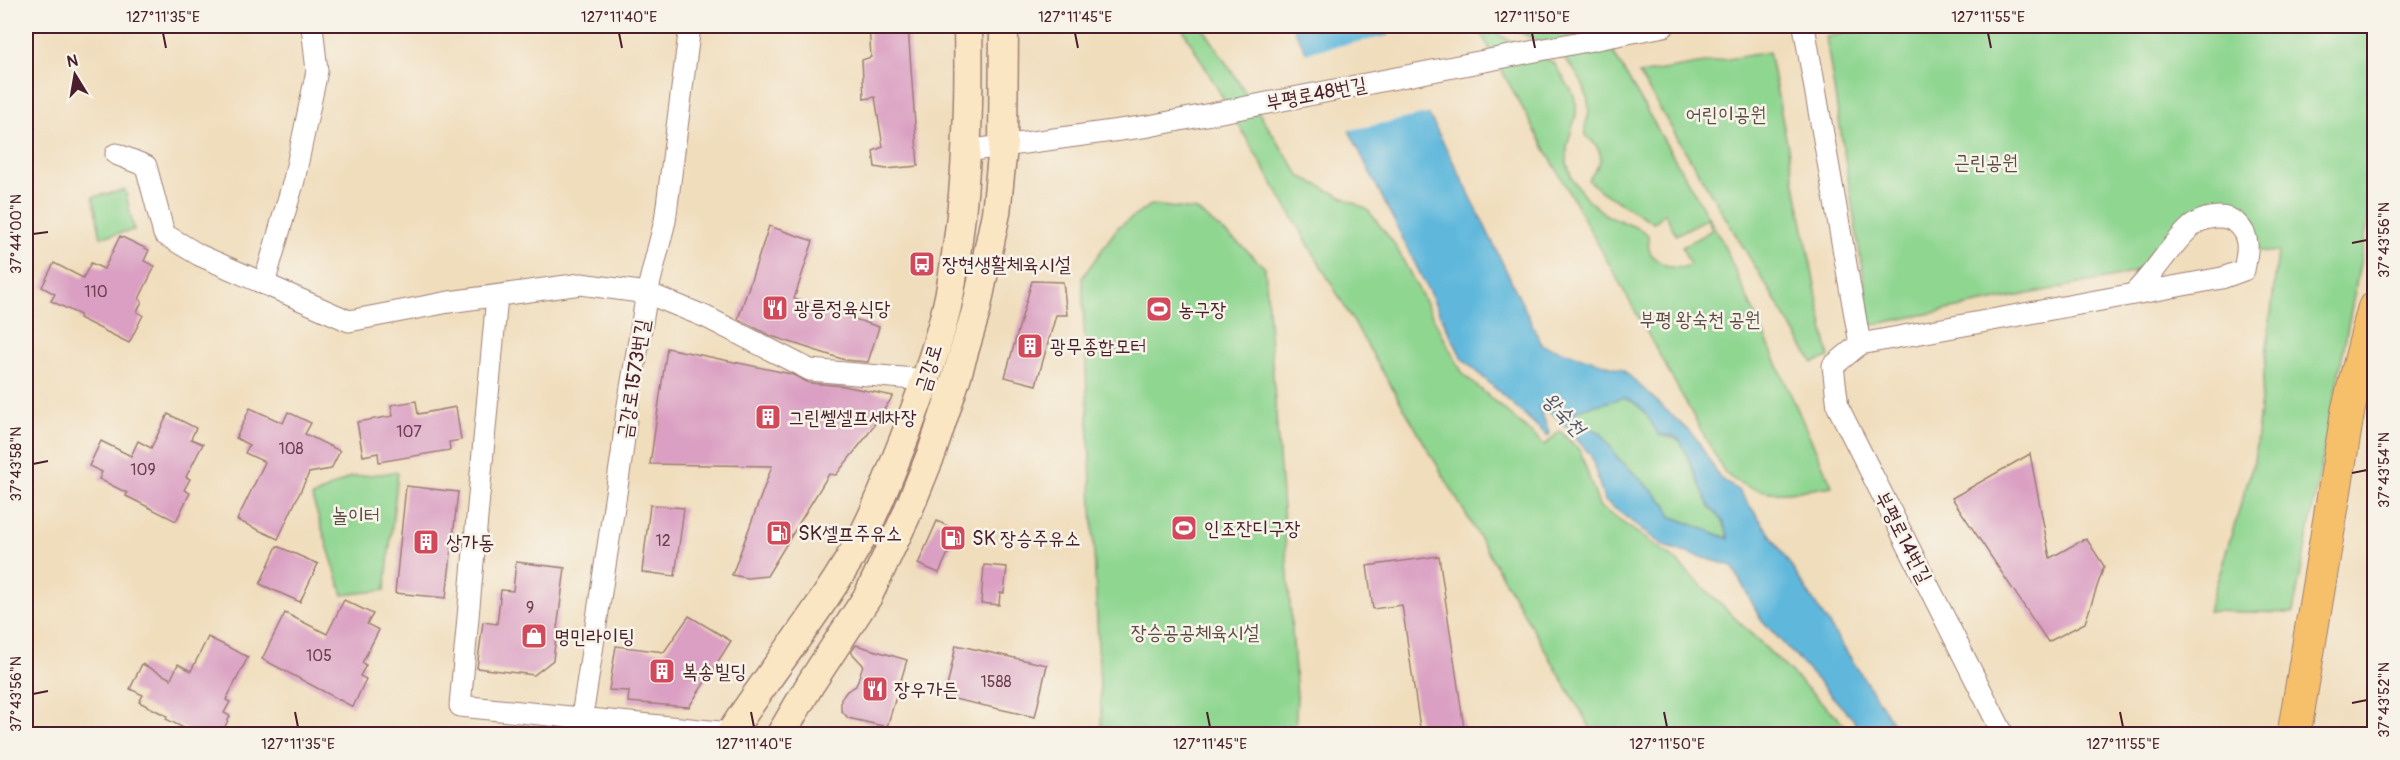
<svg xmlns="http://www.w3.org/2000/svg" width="2400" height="760" font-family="Pangolin,'Poor Story',sans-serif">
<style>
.green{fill:#8fd691;stroke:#6c7a5e;stroke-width:1.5}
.water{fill:#5fb8dc;stroke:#546c84;stroke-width:1.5;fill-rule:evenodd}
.pier{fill:#f0ddbc}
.building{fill:#da9fc2}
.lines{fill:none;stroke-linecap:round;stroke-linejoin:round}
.minor-casing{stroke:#9d7e74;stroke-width:23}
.secondary-casing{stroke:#9d7e74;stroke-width:31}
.trunk-casing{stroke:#9d7e74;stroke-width:35}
.minor{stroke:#fff;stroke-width:21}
.secondary{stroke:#fbe6c4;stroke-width:28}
.trunk{stroke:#f6c06b;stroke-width:33}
.ticks{fill:none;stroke:#4a1f2b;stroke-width:2}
.labels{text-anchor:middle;stroke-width:5;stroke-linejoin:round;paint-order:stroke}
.number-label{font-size:16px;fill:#6e3f51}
.street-label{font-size:20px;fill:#4a1f2b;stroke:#f7f3e8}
.park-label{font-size:20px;fill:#5b4d44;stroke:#f7f3e8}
.poi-label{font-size:20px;fill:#4a1f2b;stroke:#f7f3e8;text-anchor:start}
.water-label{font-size:21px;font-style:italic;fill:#515569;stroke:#f7f3e8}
.neatline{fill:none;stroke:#4a1f2b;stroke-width:2}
.ticks-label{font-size:15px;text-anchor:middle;fill:#4a1f2b}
</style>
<rect width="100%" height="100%" fill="#f7f3e8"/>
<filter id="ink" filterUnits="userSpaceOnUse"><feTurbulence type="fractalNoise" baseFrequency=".0167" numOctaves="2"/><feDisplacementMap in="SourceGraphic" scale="12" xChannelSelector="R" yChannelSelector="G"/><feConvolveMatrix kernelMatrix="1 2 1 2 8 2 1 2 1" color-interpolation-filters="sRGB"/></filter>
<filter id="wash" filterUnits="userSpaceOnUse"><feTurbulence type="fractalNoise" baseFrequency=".008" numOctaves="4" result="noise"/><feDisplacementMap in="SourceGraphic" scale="24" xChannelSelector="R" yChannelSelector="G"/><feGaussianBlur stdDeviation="1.35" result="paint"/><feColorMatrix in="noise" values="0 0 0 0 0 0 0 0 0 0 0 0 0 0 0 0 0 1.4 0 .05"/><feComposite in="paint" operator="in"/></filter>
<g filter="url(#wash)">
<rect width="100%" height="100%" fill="#f0ddbc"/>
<g class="green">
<polygon points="1181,26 1202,26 1300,176 1368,210 1395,245 1463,374 1545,445 1560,431 1580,451 1599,506 1672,557 1845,725 1846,734 1594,734"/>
<path d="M1477 26H1488L1501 36 1554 63 1573 93 1576 103V115L1567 146V163L1572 179 1587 199 1606 215 1640 229 1648 235C1648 240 1648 245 1649 250 1655 264 1678 273 1690 264L1682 247 1712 230 1707 218 1676 235 1665 213 1654 223 1602 192 1588 180C1597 168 1607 158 1595 145 1593 141 1588 138 1586 135 1582 126 1590 117 1589 108 1583 59 1545 44 1506 26H1598L1721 239 1832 486C1794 492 1758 501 1725 473Z"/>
<polygon points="1882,26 2374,26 2374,190 2293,613 2208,611 2254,461 2278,252 2259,251 2250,222 2242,213 2230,208 2211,206 2192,212 2140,270 2119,276 1871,325 1826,37"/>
<polygon points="1769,52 1829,357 1813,363 1639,74"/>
<polygon points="125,190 134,230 101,237 93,197"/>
<polygon points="1151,205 1196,210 1242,246 1265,268 1297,697 1295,734 1102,734 1082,278 1118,227"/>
<path d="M1623 398C1642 402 1649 420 1659 435L1680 440 1710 507 1723 521 1730 539 1670 516 1667 505 1617 457 1601 433 1578 422 1575 410Z"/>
<polygon points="398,472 385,590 343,595 312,497 350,477"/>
</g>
<path class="water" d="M1292 26H1383L1463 181 1542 345 1623 370 1696 438 1720 478 1739 491 1768 531 1892 722 1909 734H1857L1854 720 1761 619 1732 566 1664 546 1604 500 1591 455 1556 416 1539 407 1549 432 1548 436 1462 358 1341 114ZM1623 398C1642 402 1649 420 1659 435L1673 436 1680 440 1710 507 1723 521 1729 539 1670 516 1667 505 1617 457 1601 433 1578 422 1576 410Z"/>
<polygon class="pier" points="1392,35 1432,113 1346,131 1303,53"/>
<g id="blocks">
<g class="building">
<polygon points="869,26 908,26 918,166 886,169 875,167 873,151 883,147 875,97 864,99 862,60 871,57"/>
<polygon points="769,226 813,241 794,299 879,327 868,362 845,360 771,336 738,319"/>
<polygon points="120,236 149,250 144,261 155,266 139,299 142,301 137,312 143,315 129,343 79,318 80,315 51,301 55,294 42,287 54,263 83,278 91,263 104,269"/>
<polygon points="1032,281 1063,282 1067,315 1056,315 1036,385 1005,377"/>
<polygon points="667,348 791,374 809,383 844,386 893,396 866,437 836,475 829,474 767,576 747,578 732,575 772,466 650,464"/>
<polygon points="416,401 418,414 456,407 461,440 449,442 450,450 379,462 378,453 363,456 357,422 393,416 391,405"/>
<polygon points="250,408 283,423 288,412 311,423 305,434 340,451 331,469 309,473 278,539 237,520 265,462 245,453 249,445 236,438"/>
<polygon points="168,414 196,428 191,439 203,444 186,477 190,479 184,490 190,493 176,521 126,496 127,493 99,479 102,472 89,466 101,441 131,456 138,441 151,448"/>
<polygon points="2030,454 2050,558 2086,538 2104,566 2085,623 2048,642 1952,498"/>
<polygon points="406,486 458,492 446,598 395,593"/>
<polygon points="650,505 684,508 675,576 642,572"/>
<polygon points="937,521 958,531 939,573 918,564"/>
<polygon points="277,546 318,564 300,602 260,584"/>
<polygon points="1439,556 1465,735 1421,735 1402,605 1373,609 1367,566"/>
<polygon points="516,562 565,568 553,660 534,675 477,668 483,622 497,624 501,590 513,591"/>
<polygon points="984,565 1007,567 1004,593 1000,593 999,605 981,603"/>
<polygon points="344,600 373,614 367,624 379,630 362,663 366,665 360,676 366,679 353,707 262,659 285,613 327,634"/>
<polygon points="689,616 731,641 689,707 628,702 629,691 609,690 616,646 664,652"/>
<polygon points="208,637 248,657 226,700 230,702 224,713 230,716 221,735 197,735 166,719 167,716 139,702 143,695 130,689 142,664 171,679 178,664 191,671"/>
<polygon points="856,645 907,660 887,727 848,718 841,710 841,699 847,691 856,686 863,665 851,652"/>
<polygon points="956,645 1047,665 1035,717 945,697"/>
</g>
</g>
</g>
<g filter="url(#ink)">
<use href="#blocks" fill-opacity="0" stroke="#9d7e74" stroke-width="1.5"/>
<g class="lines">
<g class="minor-casing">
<g id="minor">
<path d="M1804 26 1860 344 2222 278 2244 270C2248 251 2251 236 2236 223 2225 213 2203 217 2192 226 2170 245 2155 273 2134 293"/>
<polyline points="966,151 1149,126 1664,26"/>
<polyline points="116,154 146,166 164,234 199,255 349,321 449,302 581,284 647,293 706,317 810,370 926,380"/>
<polyline points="264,284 294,180 317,71 312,26"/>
<polyline points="497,296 460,706 730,733"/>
<polyline points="1860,344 1833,366 1838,407 2003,734"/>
<polyline points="582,734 582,717 622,454 627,411 647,293 665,221 690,26"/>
</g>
</g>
<g class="secondary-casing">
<g id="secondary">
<path d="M730 734C773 667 825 606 863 535 879 505 891 471 904 439 922 391 940 342 950 292 966 204 970 114 968 26"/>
<polyline points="781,734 811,683 868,596 906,516 932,452 955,382 976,311 996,213 1003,147 1004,26"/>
</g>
</g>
<g class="trunk-casing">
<polyline id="trunk" points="2294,734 2348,410 2374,309"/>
</g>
<use href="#minor" class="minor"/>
<use href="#secondary" class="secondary"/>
<use href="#trunk" class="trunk"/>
</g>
</g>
<path class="ticks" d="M163 33 166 48M619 33 622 48M1075 33 1078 48M1532 33 1535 48M1988 33 1991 48M33 234 48 232M2352 243 2367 240M33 464 48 461M2352 473 2367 470M33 694 48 691M2352 703 2367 700M295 712 298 727M751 712 754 727M1207 712 1210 727M1664 712 1667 727M2120 712 2123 727"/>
<defs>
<g id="bus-square" transform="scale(1.35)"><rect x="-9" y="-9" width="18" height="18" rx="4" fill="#d1495b" stroke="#f7f3e8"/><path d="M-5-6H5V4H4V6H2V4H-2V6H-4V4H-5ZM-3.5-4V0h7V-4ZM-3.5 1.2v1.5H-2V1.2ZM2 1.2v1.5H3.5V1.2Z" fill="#fff"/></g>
<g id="restaurant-square" transform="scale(1.35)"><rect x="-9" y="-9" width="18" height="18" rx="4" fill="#d1495b" stroke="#f7f3e8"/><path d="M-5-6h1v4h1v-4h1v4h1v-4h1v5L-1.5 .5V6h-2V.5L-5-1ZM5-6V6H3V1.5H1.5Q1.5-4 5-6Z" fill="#fff"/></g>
<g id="stadium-square" transform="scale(1.35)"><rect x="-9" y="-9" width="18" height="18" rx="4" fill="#d1495b" stroke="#f7f3e8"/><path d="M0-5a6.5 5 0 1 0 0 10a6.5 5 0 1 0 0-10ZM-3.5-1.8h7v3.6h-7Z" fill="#fff"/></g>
<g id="building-square" transform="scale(1.35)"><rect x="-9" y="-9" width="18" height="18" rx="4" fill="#d1495b" stroke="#f7f3e8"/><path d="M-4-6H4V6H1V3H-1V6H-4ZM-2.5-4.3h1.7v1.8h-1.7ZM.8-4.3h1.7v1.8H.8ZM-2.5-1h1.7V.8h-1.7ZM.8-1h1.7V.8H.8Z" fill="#fff"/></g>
<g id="fuel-square" transform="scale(1.35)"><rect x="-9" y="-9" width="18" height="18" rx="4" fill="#d1495b" stroke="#f7f3e8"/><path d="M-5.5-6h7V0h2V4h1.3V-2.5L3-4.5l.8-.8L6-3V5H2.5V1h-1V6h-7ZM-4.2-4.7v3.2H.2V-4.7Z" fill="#fff"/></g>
<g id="shop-square" transform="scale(1.35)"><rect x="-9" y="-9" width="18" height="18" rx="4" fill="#d1495b" stroke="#f7f3e8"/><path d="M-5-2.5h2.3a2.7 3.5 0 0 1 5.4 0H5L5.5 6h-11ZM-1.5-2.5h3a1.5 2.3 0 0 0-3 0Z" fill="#fff"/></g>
</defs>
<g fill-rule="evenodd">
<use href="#bus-square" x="922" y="264"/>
<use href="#restaurant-square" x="775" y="308"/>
<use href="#stadium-square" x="1159" y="309"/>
<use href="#building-square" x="1030" y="346"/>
<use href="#building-square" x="768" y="417"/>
<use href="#stadium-square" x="1184" y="528"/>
<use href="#fuel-square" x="779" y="533"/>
<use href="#fuel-square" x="953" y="538"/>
<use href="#building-square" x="426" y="542"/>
<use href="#shop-square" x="534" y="636"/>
<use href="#building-square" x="662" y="671"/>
<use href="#restaurant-square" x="875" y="689"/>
</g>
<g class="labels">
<g class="number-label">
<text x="96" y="297">110</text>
<text x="409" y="437">107</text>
<text x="291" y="454">108</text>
<text x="143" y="475">109</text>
<text x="663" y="546">12</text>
<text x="530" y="613">9</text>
<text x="319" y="661">105</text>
<text x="996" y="687">1588</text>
</g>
<g class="street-label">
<text transform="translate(1316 93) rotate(-11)" y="7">부평로48번길</text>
<text transform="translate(928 368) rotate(-73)" y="7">금강로</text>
<text transform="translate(633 379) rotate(-81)" y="7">금강로1573번길</text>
<text transform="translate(1904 537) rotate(63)" y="7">부평로14번길</text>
</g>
<g class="park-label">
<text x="1726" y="121">어린이공원</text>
<text x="1986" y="169">근린공원</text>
<text x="1700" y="326">부평 왕숙천 공원</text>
<text x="356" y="522">놀이터</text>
<text x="1195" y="639">장승공공체육시설</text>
</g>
<g class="poi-label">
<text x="942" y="271">장현생활체육시설</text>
<text x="794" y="315">광릉정육식당</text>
<text x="1178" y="316">농구장</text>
<text x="1050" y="353">광무종합모터</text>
<text x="788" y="424">그린쎌셀프세차장</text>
<text x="1204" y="535">인조잔디구장</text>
<text x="798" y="540">SK셀프주유소</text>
<text x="972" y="545">SK 장승주유소</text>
<text x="446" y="549">상가동</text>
<text x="554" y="643">명민라이팅</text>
<text x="682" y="678">복송빌딩</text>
<text x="894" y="696">장우가든</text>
</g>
<g class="water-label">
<text transform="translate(1564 414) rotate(46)" y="7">왕숙천</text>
</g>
</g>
<rect width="2400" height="760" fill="none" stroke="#f7f3e8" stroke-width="66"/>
<g transform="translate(75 75) rotate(349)" stroke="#f7f3e8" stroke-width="4.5" paint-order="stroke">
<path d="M0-4.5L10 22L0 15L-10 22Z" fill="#4a1f2b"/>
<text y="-9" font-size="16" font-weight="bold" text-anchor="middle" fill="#4a1f2b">N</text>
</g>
<rect x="33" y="33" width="2334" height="694" class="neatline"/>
<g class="ticks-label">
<text x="163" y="22">127°11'35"E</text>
<text x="619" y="22">127°11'40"E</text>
<text x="1075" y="22">127°11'45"E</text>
<text x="1532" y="22">127°11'50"E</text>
<text x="1988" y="22">127°11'55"E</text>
<text transform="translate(16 234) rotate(-90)" y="5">37°44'00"N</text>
<text transform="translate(2384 240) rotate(-90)" y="5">37°43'56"N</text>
<text transform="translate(16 464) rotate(-90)" y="5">37°43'58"N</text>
<text transform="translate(2384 470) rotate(-90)" y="5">37°43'54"N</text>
<text transform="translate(16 694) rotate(-90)" y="5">37°43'56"N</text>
<text transform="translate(2384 700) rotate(-90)" y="5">37°43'52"N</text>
<text x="298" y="749">127°11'35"E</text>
<text x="754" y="749">127°11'40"E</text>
<text x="1210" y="749">127°11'45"E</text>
<text x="1667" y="749">127°11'50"E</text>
<text x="2123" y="749">127°11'55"E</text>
</g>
</svg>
